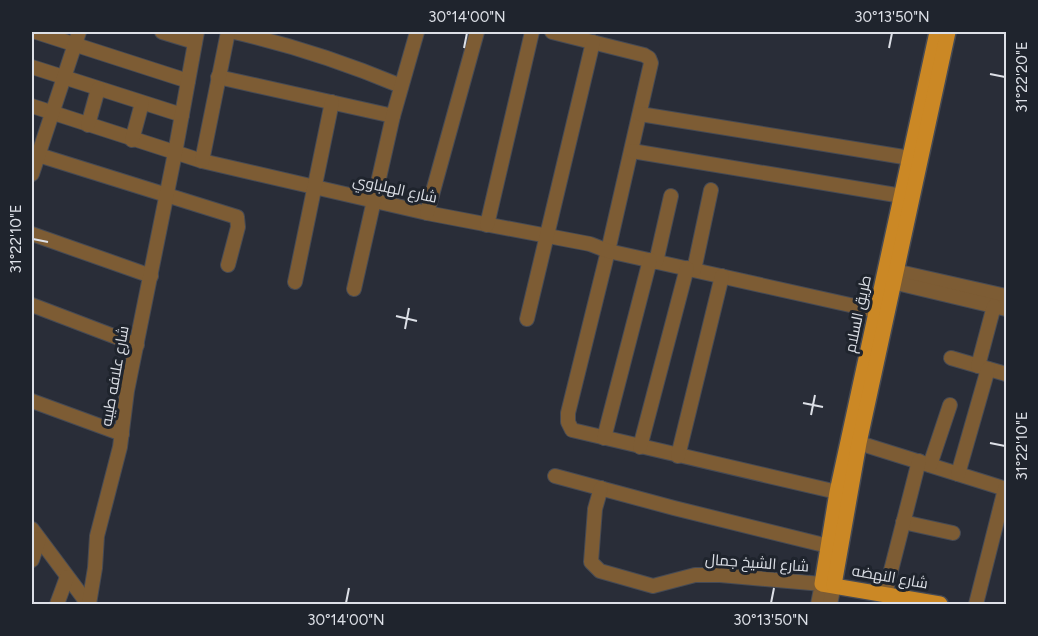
<svg xmlns="http://www.w3.org/2000/svg" width="1038" height="636" font-family="Figtree,Cairo,sans-serif">
<style>
.lines{fill:none;stroke-linecap:round;stroke-linejoin:round}
.minor-casing{stroke:#464a54;stroke-width:16}
.major-casing{stroke:#464a54;stroke-width:18}
.minor{stroke:#7d5c34;stroke-width:14}
.major{stroke:#cb8825;stroke-width:15}
.ticks{fill:none;stroke:#dde0e7;stroke-width:2}
.labels{text-anchor:middle;stroke-width:6;stroke-linejoin:round;paint-order:stroke}
.street-label{font-size:15px;fill:#dde0e7;stroke:#1f242d}
.neatline{fill:none;stroke:#dde0e7;stroke-width:2}
.ticks-label{font-size:15px;text-anchor:middle;fill:#dde0e7}
</style>
<rect width="100%" height="100%" fill="#292d38"/>
<g class="lines">
<g class="minor-casing">
<g id="minor">
<polyline points="36,32 188,81"/>
<polyline points="162,32 195,42"/>
<path d="M234 32C292 45 346 63 401 86"/>
<polyline points="552,32 644,55 649,58 651,63 608,251 568,413 568,422 572,430 837,492"/>
<polyline points="32,67 182,115"/>
<polyline points="218,77 393,116"/>
<polyline points="32,106 202,161 427,213 590,244 608,251 877,311"/>
<polyline points="640,114 910,158"/>
<polyline points="88,125 98,89"/>
<polyline points="132,140 142,103"/>
<polyline points="632,151 902,196"/>
<polyline points="32,153 237,217 238,227 228,265"/>
<polyline points="202,161 228,32"/>
<polyline points="32,174 79,32"/>
<polyline points="427,213 477,32"/>
<polyline points="487,225 532,32"/>
<polyline points="32,234 151,276"/>
<polyline points="656,262 671,196"/>
<polyline points="886,269 1006,296"/>
<polyline points="694,270 711,190"/>
<polyline points="884,280 1006,309"/>
<polyline points="295,282 332,102"/>
<polyline points="354,289 393,116 417,32"/>
<polyline points="32,305 137,345"/>
<polyline points="527,319 593,42"/>
<polyline points="951,358 1006,374"/>
<polyline points="978,366 994,306"/>
<polyline points="32,401 122,434"/>
<polyline points="604,438 650,260"/>
<polyline points="859,443 1006,489"/>
<polyline points="640,447 687,268"/>
<polyline points="678,456 722,276"/>
<polyline points="930,465 950,405"/>
<polyline points="958,474 988,369"/>
<polyline points="555,476 674,508 828,546"/>
<polyline points="601,488 595,509 591,562 600,571 653,586 695,575 720,575 822,584 818,604"/>
<polyline points="903,522 953,533"/>
<polyline points="32,529 88,604"/>
<polyline points="32,560 39,539"/>
<polyline points="885,594 919,461"/>
<polyline points="57,604 67,577"/>
<polyline points="89,604 95,568 97,536 120,447 127,391 175,153 197,32"/>
<polyline points="830,604 834,585"/>
<polyline points="976,604 1005,489"/>
</g>
</g>
<g class="major-casing">
<g id="major">
<polyline points="937,32 837,492 822,584 940,604"/>
<polyline points="834,585 859,443 948,32"/>
</g>
</g>
<use href="#minor" class="minor"/>
<use href="#major" class="major"/>
</g>
<path class="ticks" d="M464 48 467 33M889 48 892 33M990 74 1005 77M33 239 48 242M396 316 417 321M405 329 409 308M803 403 823 407M811 415 815 395M990 443 1005 446M346 603 349 588M771 603 774 588"/>
<g class="labels">
<g class="street-label">
<text transform="translate(395 189) rotate(12)" y="5">شارع الهلباوي</text>
<text transform="translate(858 314) rotate(-78)" y="5">طريق السلام</text>
<text transform="translate(115 376) rotate(-80)" y="5">شارع علافه طيبه</text>
<text transform="translate(757 563) rotate(4)" y="5">شارع الشيخ جمال</text>
<text transform="translate(890 577) rotate(10)" y="5">شارع النهضه</text>
</g>
</g>
<rect width="1038" height="636" fill="none" stroke="#1f242d" stroke-width="66"/>
<rect x="33" y="33" width="972" height="570" class="neatline"/>
<g class="ticks-label">
<text x="467" y="22">30°14'00"N</text>
<text x="892" y="22">30°13'50"N</text>
<text transform="translate(1022 77) rotate(-90)" y="5">31°22'20"E</text>
<text transform="translate(16 239) rotate(-90)" y="5">31°22'10"E</text>
<text transform="translate(1022 446) rotate(-90)" y="5">31°22'10"E</text>
<text x="346" y="625">30°14'00"N</text>
<text x="771" y="625">30°13'50"N</text>
</g>
</svg>
